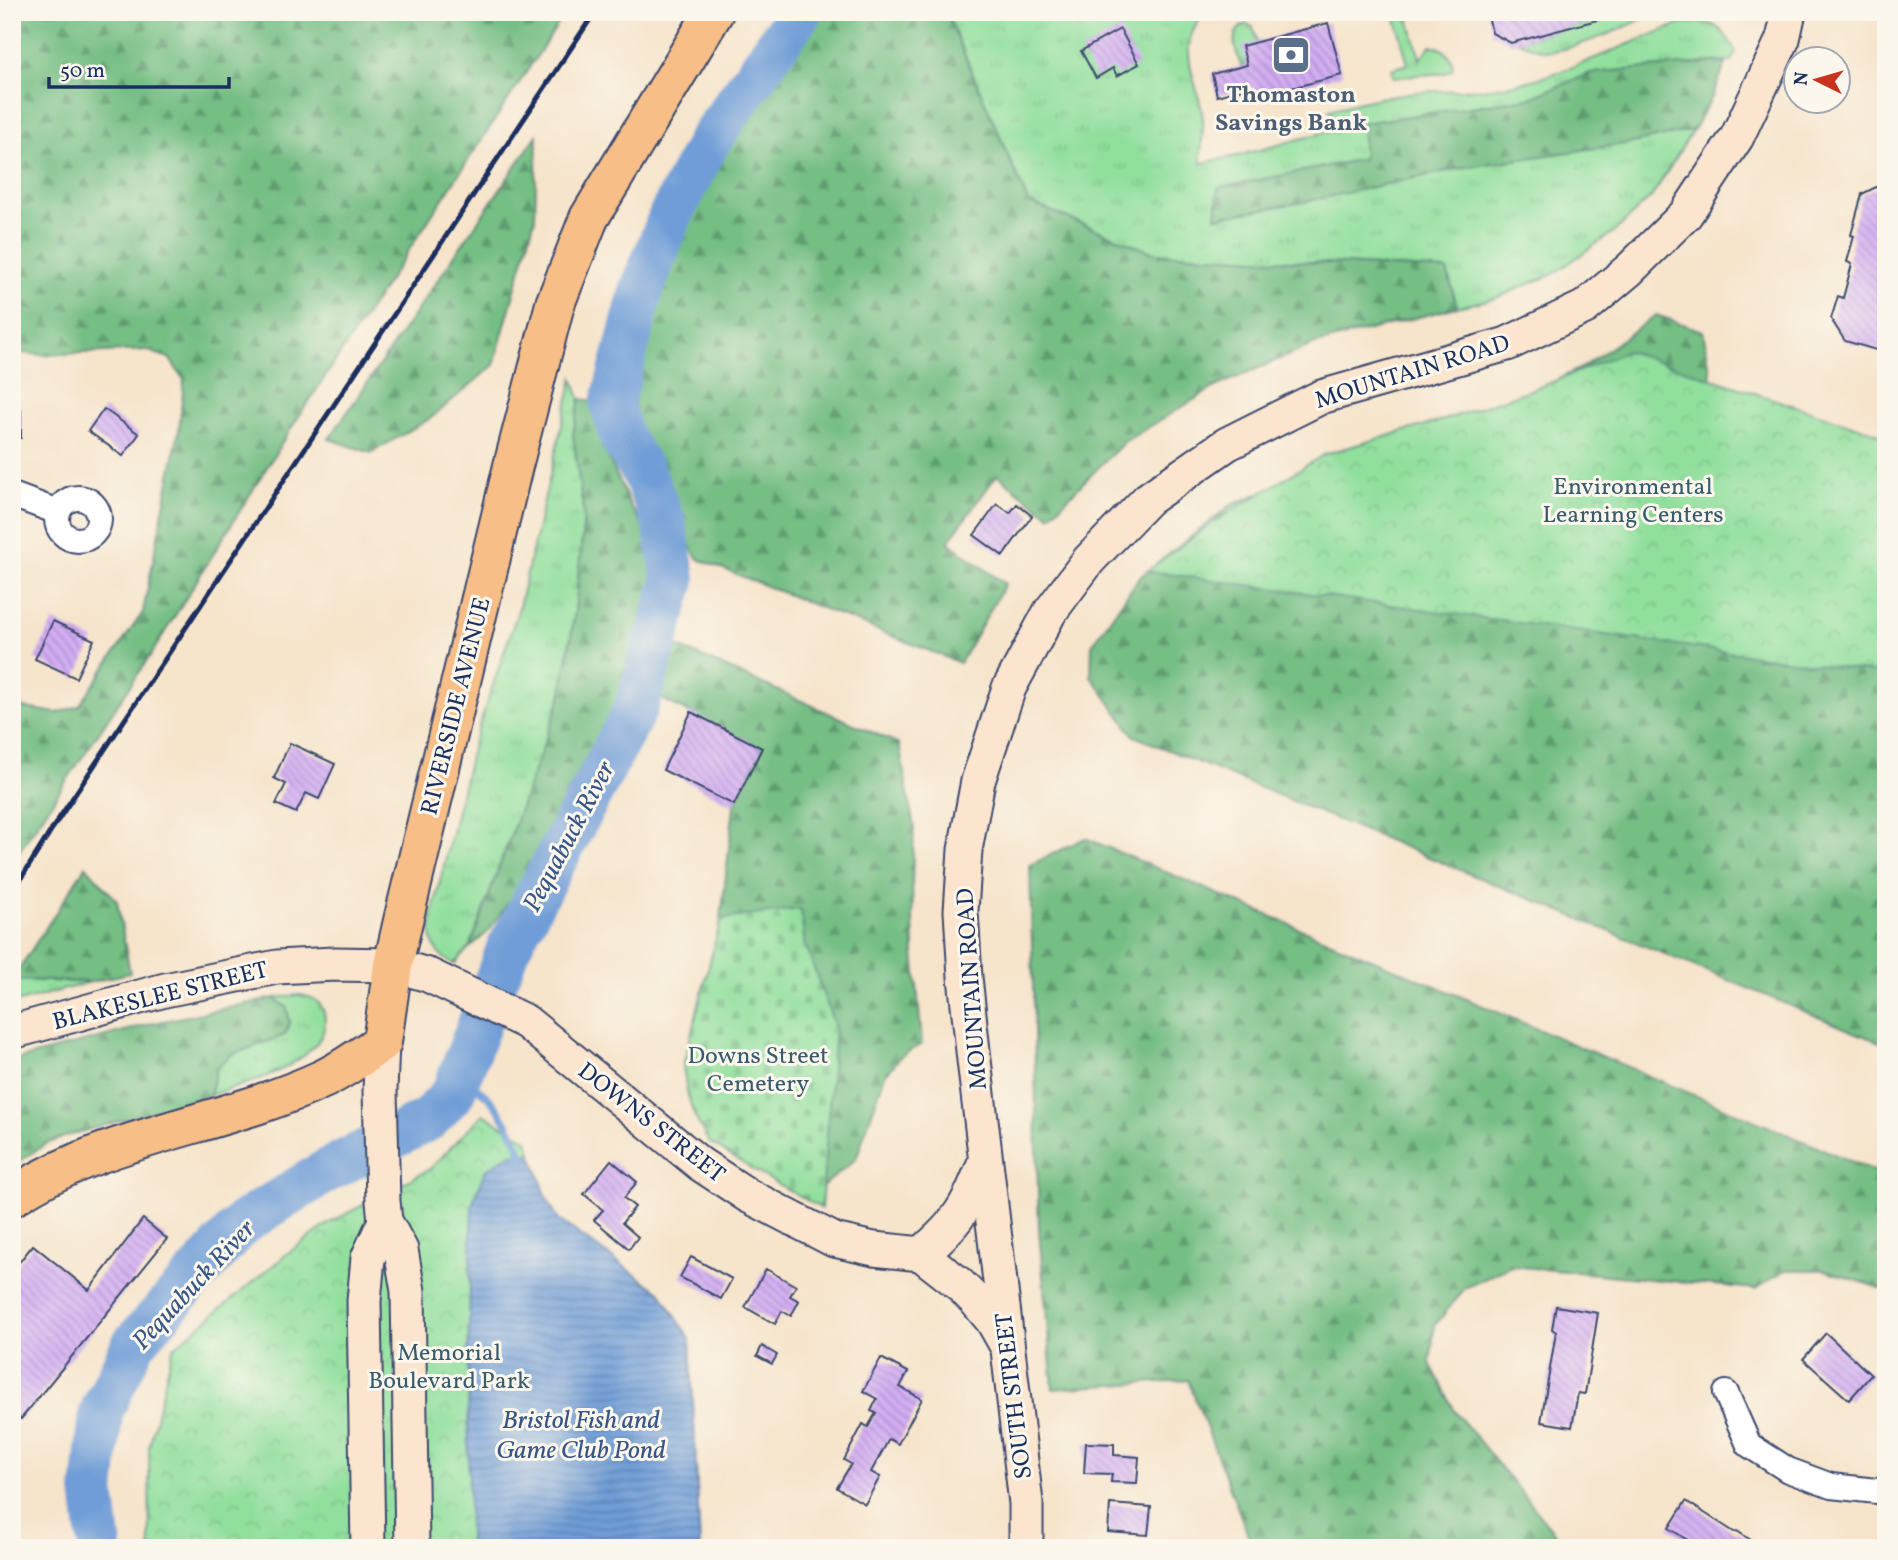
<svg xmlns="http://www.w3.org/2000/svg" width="1898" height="1560" font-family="Vollkorn,serif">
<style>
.grass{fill:url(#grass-tufts);stroke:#56877e;stroke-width:2}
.forest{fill:url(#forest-firs);stroke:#487671;stroke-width:2}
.cemetery{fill:url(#cemetery-stones);stroke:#56877e;stroke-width:2}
.park{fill:url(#park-crowns);stroke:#56877e;stroke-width:2}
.water{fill:url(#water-rules);stroke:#45669a;stroke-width:2}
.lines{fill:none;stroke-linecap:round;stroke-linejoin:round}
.stream{stroke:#6f9dd7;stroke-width:7}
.river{stroke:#6f9dd7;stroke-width:44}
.building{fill:url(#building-back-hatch)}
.street-casing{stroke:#3c4a6e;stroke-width:28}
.secondary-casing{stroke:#3c4a6e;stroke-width:37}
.highway-casing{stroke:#3c4a6e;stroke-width:42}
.street{stroke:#fff;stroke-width:24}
.secondary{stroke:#fce5cf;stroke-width:33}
.highway{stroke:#f7be87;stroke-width:38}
.rail{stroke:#1b2f5e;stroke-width:5}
.labels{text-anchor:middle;stroke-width:6;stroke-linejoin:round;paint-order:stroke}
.service-label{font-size:24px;font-weight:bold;fill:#4e5e75;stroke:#fbf7ec}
.street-label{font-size:24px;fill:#1b2f5e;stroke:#fbf7ec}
.park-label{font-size:24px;fill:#385b6e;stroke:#fbf7ec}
.water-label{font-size:26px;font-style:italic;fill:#385688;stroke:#fbf7ec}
</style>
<defs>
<pattern id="grass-tufts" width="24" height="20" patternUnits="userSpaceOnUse" patternTransform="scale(1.75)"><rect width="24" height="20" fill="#91df9d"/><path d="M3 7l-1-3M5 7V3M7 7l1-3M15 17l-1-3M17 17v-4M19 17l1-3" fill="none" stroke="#7cc08a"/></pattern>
<pattern id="forest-firs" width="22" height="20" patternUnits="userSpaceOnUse" patternTransform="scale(1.75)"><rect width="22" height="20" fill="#74be84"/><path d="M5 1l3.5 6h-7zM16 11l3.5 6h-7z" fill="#5e9b6f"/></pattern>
<pattern id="cemetery-stones" width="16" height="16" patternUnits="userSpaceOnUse" patternTransform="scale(1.75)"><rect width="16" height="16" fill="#91df9d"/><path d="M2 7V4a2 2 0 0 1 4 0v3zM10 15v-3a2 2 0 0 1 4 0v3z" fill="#7cc08a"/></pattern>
<pattern id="park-crowns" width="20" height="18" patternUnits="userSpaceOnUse" patternTransform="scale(1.75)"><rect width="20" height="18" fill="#91df9d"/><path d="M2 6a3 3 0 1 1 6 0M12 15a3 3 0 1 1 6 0" fill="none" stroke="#7cc08a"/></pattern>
<pattern id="water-rules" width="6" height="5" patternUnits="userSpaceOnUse" patternTransform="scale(1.75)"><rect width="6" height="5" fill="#6f9dd7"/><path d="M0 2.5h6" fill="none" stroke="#5a80b2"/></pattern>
<pattern id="building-back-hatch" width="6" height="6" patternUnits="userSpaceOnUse" patternTransform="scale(1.75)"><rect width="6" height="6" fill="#d3adf3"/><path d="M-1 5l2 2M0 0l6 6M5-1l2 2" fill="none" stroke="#aa8dc8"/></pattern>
</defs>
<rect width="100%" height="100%" fill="#fbf7ec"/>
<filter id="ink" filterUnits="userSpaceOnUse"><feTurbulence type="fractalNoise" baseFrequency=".0143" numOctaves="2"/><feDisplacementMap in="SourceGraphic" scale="14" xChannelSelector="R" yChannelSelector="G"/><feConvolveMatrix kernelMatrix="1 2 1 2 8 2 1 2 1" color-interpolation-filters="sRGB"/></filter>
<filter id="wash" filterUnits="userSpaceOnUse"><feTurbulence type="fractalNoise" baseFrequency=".00686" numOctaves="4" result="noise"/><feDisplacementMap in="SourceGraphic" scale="28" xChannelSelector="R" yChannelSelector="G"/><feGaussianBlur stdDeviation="1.57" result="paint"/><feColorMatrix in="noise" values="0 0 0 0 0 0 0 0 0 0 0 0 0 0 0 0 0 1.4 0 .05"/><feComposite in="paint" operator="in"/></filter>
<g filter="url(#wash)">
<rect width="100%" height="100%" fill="#f6e4cb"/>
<g class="grass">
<path d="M946 12H1206C1172 48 1198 78 1203 118 1204 132 1200 148 1201 163L1237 156 1344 127 1329 110C1359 102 1388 95 1418 92 1452 90 1486 91 1520 83 1575 71 1627 42 1681 24 1711 18 1722 25 1736 52L1731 62 1591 73 1530 98 1363 123V159L1217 217C1299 203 1380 184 1462 168 1538 152 1616 145 1693 130L1652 196 1615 231 1553 274 1496 298 1457 307 1447 270 1154 253 1028 202Z"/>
<path d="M1394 12H1407L1420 59 1431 45C1442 47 1456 57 1452 70L1445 73 1395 77 1392 75V69L1408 64Z"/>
<path d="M1626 12H1652C1639 24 1566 52 1549 51 1538 51 1527 45 1517 41Z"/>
<path d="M1246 24 1253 27 1257 43 1247 65 1241 66C1236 50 1227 33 1246 24Z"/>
<path d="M573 378 580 399 573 435 584 516 575 612 561 697 484 913 470 947 454 964C431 953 429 938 432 915L473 744 518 611Z"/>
<polygon points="12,980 91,982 12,1004"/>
<path d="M300 995C312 997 321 1001 324 1013 335 1061 243 1085 210 1095L216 1069 230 1055 285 1035 287 1008 274 998Z"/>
</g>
<g class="forest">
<polygon points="12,12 566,12 288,433 152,653 12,862 12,706 57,713 79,706 143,612 179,430 184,380 169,358 146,350 43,355 12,352"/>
<polygon points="816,12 946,12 1028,202 1154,253 1447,270 1457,307 1312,345 1217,386 1124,442 1050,516 997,475 948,542 1005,584 960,663 698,559 684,537 668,490 653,455 634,421 628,383 654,290 724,148"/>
<polygon points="1727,61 1712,97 1693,130 1631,143 1465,167 1304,202 1216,217 1218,188 1363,159 1363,123 1530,98 1591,73"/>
<polygon points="537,135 535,218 494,365 431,418 371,453 329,439"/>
<polygon points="1656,315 1703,331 1713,386 1886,441 1886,1045 1134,736 1091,676 1092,645 1139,578 1231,505 1340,459 1482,417 1585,366"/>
<polygon points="580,399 594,401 599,436 631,507 645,529 653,558 653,593 640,656 625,703 579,786 522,882 489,931 470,947 561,697 575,612 584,517 573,435"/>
<polygon points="670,643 899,744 914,827 912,881 914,952 922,1044 901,1056 885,1075 856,1159 823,1186 835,1027 804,941 801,909 721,919 734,805 762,748 653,695"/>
<polygon points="1085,838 1886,1176 1886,1290 1825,1270 1786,1270 1756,1289 1511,1266 1465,1288 1435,1325 1430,1363 1456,1413 1567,1548 1272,1548 1249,1537 1188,1380 1053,1389 1039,1231 1030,865"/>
<polygon points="86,866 117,901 130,973 91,982 12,980"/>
<polygon points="274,998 287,1008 290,1023 285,1035 230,1055 216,1069 210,1095 67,1136 46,1144 12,1166 12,1061 154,1023"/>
</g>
<polygon class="cemetery" points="801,909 804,941 835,1027 821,1208 755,1171 709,1142 694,1115 687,1092 683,1066 721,919"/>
<g class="park">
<polygon points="1627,351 1886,436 1886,674 1147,571 1211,524 1325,454 1444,420 1553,382"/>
<polygon points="483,1114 527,1140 548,1201 559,1220 661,1293 690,1339 700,1548 150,1548 149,1447 173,1348 288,1253 331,1222 430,1169"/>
</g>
<polygon class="water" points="531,1153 548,1201 559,1220 661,1293 690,1339 700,1548 469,1548 468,1361 472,1205 485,1171 503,1158 512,1154"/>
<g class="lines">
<path class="stream" d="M458 1079C466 1083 476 1087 483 1093 498 1105 520 1141 523 1161"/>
<polyline class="river" points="100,1548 93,1491 101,1412 134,1343 244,1222 328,1170 429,1119 453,1093 508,949 636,708 674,580 664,522 642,470 621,437 612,404 641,292 671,214 709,141 800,12"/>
</g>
<g id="blocks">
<g class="building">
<polygon points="1487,12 1623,12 1623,13 1511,43 1492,33"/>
<polygon points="1328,23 1342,75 1256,97 1253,86 1217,96 1212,74 1247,65 1242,46"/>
<polygon points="1120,29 1139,64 1117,76 1113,68 1096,78 1081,51"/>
<polygon points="1886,182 1886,353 1845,341 1831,319 1838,296 1843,298 1852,264 1847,262 1854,236 1851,235 1862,194"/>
<polygon points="104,409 139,434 123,456 88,431"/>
<rect x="12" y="410" width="9" height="28"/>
<polygon points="997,504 1010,513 1017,504 1032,516 1003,556 974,535"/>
<polygon points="53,621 94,640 76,678 35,659"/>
<polygon points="691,712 762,748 734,805 663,770"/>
<polygon points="290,743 335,764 319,799 306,793 296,813 276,804 286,784 274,778"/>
<polygon points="611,1160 637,1182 624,1198 635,1207 622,1223 638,1237 629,1249 594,1220 603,1210 584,1194"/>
<polygon points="143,1219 167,1239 21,1419 12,1412 12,1271 33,1245 89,1290"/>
<polygon points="691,1257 732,1279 721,1299 680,1277"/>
<polygon points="766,1269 796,1286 790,1296 799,1301 791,1316 782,1311 775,1324 745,1307"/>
<polygon points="1556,1306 1598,1313 1585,1394 1578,1393 1572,1427 1541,1422 1556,1332 1552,1329"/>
<polygon points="1826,1333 1871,1375 1849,1400 1803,1359"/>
<polygon points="762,1346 777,1355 772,1364 757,1356"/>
<polygon points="881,1358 908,1372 900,1387 922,1399 898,1444 889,1439 871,1472 880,1477 865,1504 837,1488 851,1464 844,1460 863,1424 868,1427 876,1413 871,1411 877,1399 863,1391"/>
<polygon points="1086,1443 1114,1444 1114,1455 1139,1457 1137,1483 1111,1482 1112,1474 1084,1473"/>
<polygon points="1686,1501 1734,1532 1737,1531 1763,1548 1693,1548 1695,1545 1669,1528"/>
<polygon points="1110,1504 1151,1507 1148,1535 1108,1532"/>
</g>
</g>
</g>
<g filter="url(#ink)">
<use href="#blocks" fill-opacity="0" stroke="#3c4a6e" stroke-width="2"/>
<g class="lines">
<g class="street-casing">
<g id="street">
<polyline points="12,495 58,512"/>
<circle cx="78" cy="519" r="21"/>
<polyline points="1726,1393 1749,1445 1788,1470 1831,1486 1886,1492"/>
</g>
</g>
<g class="secondary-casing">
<g id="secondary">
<polyline points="12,1032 165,990 277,967 334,964 393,965 428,975 526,1022 700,1164 747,1195 834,1240 874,1249 921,1254 958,1283 976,1301 992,1320 1005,1343"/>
<polyline points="382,1042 380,1091 383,1201 385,1221 401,1250 408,1291 412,1548"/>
<path d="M921 1254C958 1223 968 1206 985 1161"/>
<polyline points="368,1548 364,1301 368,1258 385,1221"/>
<polyline points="1026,1548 1026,1503 974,1060 965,977 961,911 965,850 978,781 1009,688 1050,612 1089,560 1148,499 1227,444 1321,397 1507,344 1585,307 1629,270 1686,214 1737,137 1783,39 1789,12"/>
</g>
</g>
<g class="highway-casing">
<path id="highway" d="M12 1197C105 1135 222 1126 323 1079 343 1070 363 1055 382 1042L393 965 403 921 513 466 555 304 589 218 714 12"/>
</g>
<use href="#street" class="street"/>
<use href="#secondary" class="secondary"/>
<use href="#highway" class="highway"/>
<polyline class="rail" points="12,893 52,829 595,12"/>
</g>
</g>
<defs>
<g id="bank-square" transform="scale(2.0125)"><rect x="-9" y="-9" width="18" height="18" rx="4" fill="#5c6f8a" stroke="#fbf7ec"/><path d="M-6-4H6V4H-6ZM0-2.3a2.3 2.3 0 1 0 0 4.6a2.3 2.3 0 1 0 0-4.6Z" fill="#fff"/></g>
</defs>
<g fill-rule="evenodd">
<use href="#bank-square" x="1291" y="55"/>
</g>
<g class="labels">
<g class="service-label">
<text x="1291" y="102">Thomaston<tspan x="1291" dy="28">Savings Bank</tspan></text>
</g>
<g class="street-label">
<text transform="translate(1412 371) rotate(-17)" y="8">MOUNTAIN ROAD</text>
<text transform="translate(455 706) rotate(-76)" y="8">RIVERSIDE AVENUE</text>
<text transform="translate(971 989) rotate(-94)" y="8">MOUNTAIN ROAD</text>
<text transform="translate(160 995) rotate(-14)" y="8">BLAKESLEE STREET</text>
<text transform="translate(652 1122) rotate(38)" y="8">DOWNS STREET</text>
<text transform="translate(1013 1396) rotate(-97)" y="8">SOUTH STREET</text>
</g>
<g class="park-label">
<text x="1633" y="494">Environmental<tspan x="1633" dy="28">Learning Centers</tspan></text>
<text x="758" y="1063">Downs Street<tspan x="758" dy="28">Cemetery</tspan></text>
<text x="449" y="1360">Memorial<tspan x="449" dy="28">Boulevard Park</tspan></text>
</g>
<g class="water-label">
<text transform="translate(568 836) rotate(-62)" y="9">Pequabuck River</text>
<text transform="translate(193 1284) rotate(-47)" y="9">Pequabuck River</text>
<text x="581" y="1428">Bristol Fish and<tspan x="581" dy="30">Game Club Pond</tspan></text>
</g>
</g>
<rect width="1898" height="1560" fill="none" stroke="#fbf7ec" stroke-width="42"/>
<g transform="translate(1817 80) rotate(275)"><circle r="33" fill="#fbf7ec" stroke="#a1a7b3" stroke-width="2"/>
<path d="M0-5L12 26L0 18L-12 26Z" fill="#c8321e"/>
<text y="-10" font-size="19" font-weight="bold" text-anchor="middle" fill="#1b2f5e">N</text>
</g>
<path d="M49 77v10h180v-10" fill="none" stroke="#1b2f5e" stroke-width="3.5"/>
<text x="60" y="77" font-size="21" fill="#1b2f5e" stroke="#fbf7ec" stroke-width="5" paint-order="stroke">50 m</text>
</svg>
